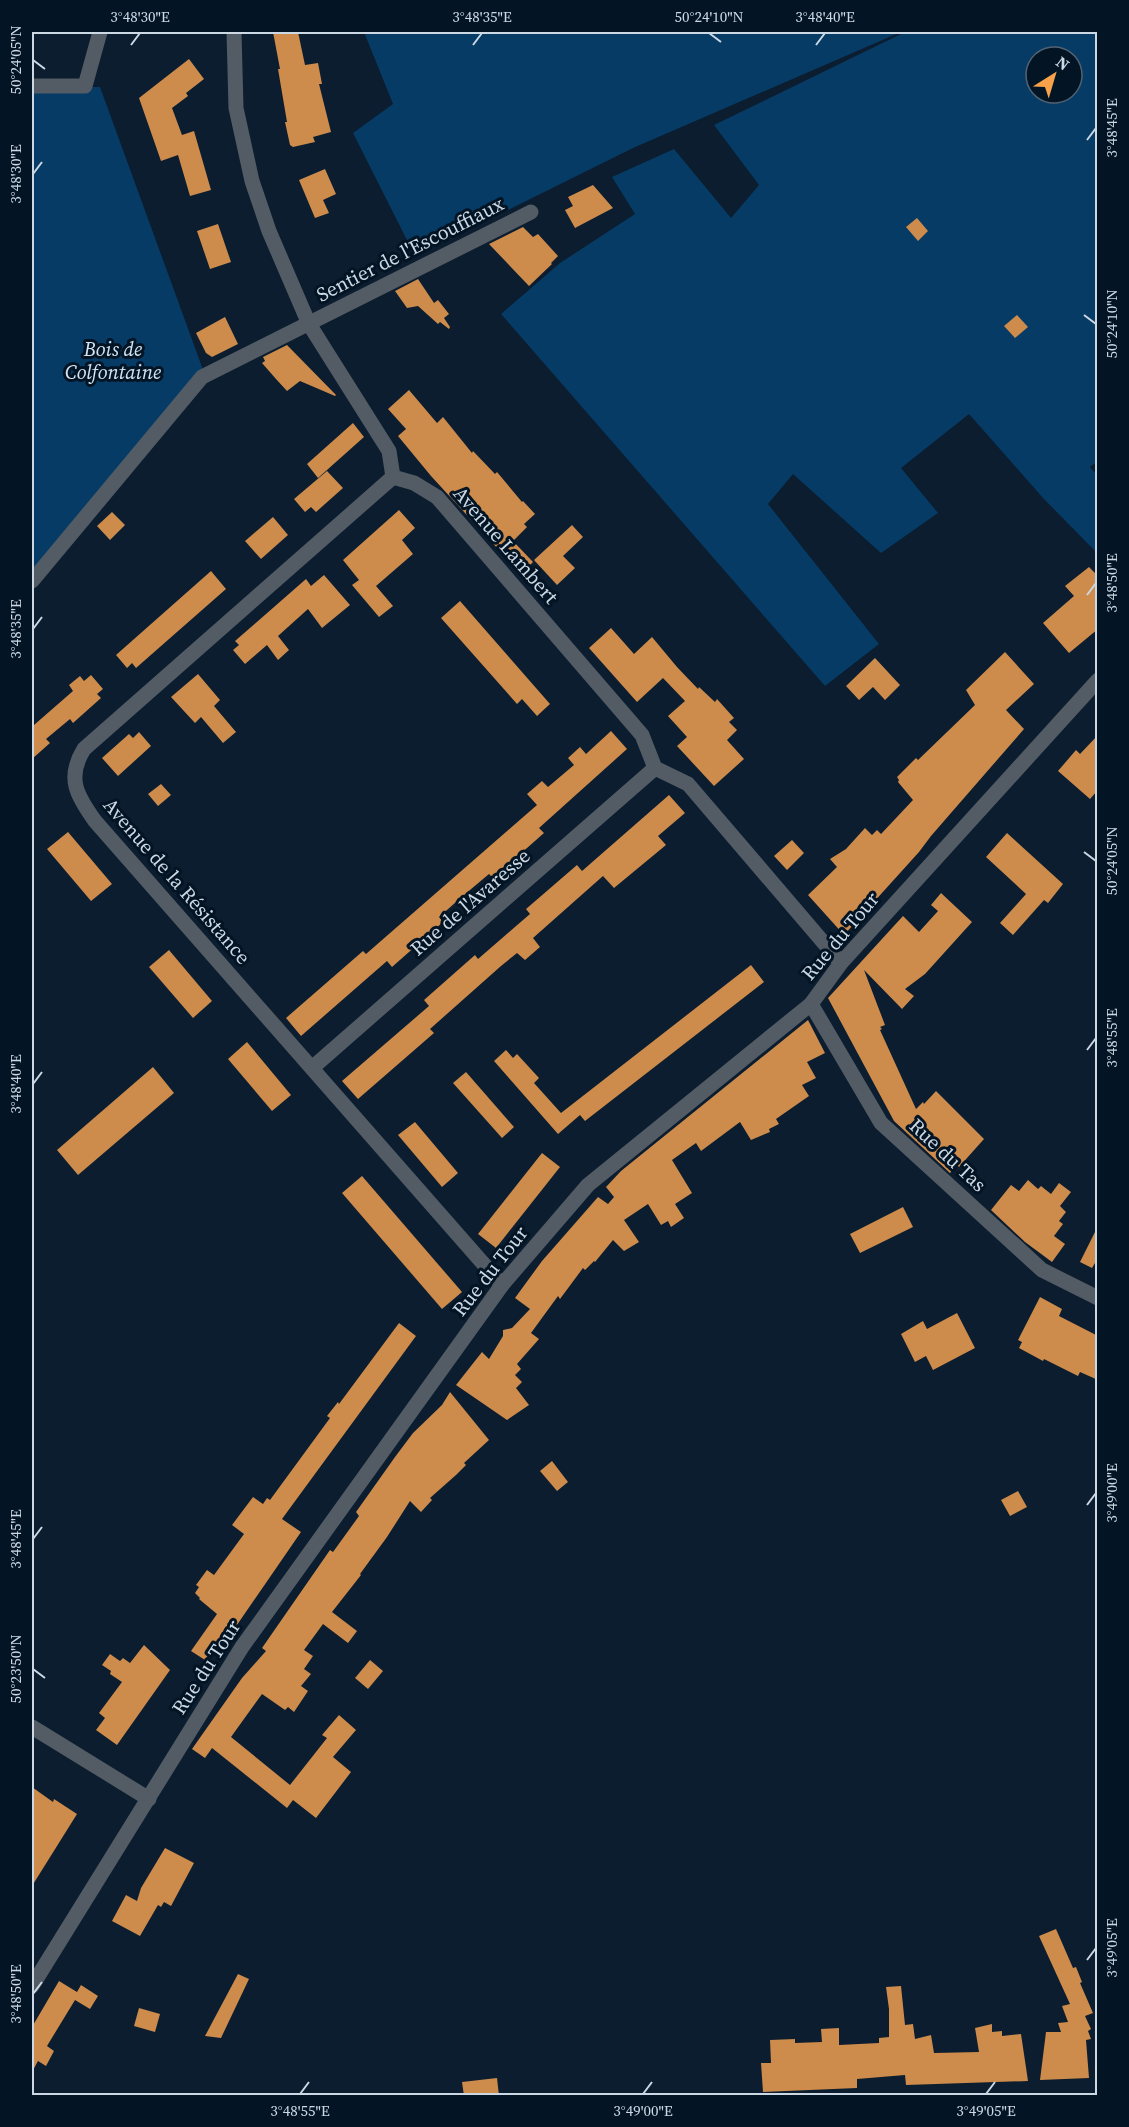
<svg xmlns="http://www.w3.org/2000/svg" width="1129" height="2127" font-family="'Source Serif 4',serif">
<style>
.green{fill:#063b66;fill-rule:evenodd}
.building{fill:#cd8b4c}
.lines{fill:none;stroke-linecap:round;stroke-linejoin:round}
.minor{stroke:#535c65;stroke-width:15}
.tertiary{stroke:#535c65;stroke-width:15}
.ticks{fill:none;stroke:#ccd8e4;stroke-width:2}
.labels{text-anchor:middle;stroke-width:6;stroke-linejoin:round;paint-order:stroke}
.street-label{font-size:20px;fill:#ccd8e4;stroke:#031424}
.park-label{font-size:20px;font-style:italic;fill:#d4e5f5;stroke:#031424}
.neatline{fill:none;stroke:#ccd8e4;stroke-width:2}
.ticks-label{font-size:15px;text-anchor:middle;fill:#ccd8e4}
</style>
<rect width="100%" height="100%" fill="#0b1d2e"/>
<g class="green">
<polygon points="364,32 901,32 633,148 415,256 353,133 393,104"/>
<path d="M905 32H1097L1098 461 1090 467 1097 475V553L1043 498 969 414 901 468 938 513 881 553 793 474 768 504 879 644 825 686 501 314 560 263 635 214 612 177 674 149 731 218 759 185 714 125ZM1036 57H1072V93H1036Z"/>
<polygon points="32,87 100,87 206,378 32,570"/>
</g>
<g class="building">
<polygon points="273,32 298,32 305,65 318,63 322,84 319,84 331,132 313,137 315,142 293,147 290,145 285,122 287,122 278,69 280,69"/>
<polygon points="189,59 204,79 186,93 188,96 172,108 182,135 194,131 211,190 190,196 178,155 161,161 139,98"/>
<polygon points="325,169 336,194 323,200 329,213 315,218 299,180"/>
<polygon points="593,185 613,208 575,228 565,210 573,206 568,197"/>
<polygon points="917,218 928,231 918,241 906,227"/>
<polygon points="218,224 231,262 210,269 197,231"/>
<polygon points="523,227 533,237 538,234 558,256 551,263 552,264 529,286 489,244"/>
<polygon points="418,279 434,303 438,300 449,314 444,318 450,327 449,329 440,322 438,324 418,306 407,308 395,291"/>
<polygon points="1017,315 1028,327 1015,338 1004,326"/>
<polygon points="225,317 238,344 212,357 206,353 196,333"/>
<polygon points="287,345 336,395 335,396 300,381 287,391 276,379 262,363 265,361 263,357"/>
<polygon points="409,390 437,423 443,417 472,453 473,451 495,474 497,472 522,502 523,501 535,514 524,524 527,527 513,541 533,562 521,574 431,476 398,436 406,429 388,409"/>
<polygon points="353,423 364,437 318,478 307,464"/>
<polygon points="327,471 343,488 316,512 311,507 305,512 294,499"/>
<polygon points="399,510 415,528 402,540 413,554 376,586 393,606 379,617 352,585 359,580 343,560"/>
<polygon points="112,512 125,525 110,540 97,526"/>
<polygon points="273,517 288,535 261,559 245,541"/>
<polygon points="572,525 583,537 563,556 575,568 557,585 534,560"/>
<polygon points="1089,567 1098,576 1098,629 1069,653 1043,623 1074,596 1065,586"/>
<polygon points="211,571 226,589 136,668 132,663 127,668 116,655"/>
<polygon points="324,575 350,605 322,628 308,609 278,636 289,650 278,660 267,645 245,664 233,650 239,645 235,641 306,579 311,586"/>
<polygon points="460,601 550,704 537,716 522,699 517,704 441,618"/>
<polygon points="611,628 634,654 652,637 677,667 698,689 699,687 715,702 717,699 734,718 729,722 737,730 727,740 744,759 714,786 677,746 687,737 668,716 685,701 663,678 637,702 589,648"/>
<polygon points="1005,652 1034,684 1006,710 1024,729 931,836 919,852 844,935 808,895 837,867 830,859 846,849 865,828 872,835 877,830 881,834 913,800 898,782 899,780 897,777 916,758 918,760 975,705 966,690"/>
<polygon points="875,658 900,685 885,700 873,687 859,700 846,686"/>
<polygon points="198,674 220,700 214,706 236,732 223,743 201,717 195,723 171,697"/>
<polygon points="91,675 103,689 97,694 101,698 73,723 70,719 46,739 50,743 32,759 32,722 34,725 73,691 69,685 80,676 84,681"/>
<polygon points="611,731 627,749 539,828 544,833 493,878 489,874 464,895 439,917 443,922 392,967 387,961 301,1036 286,1018 363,951 366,954 537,805 527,794 542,781 548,787 574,765 568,758 580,747 586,754"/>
<polygon points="139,732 151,746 118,776 102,758 129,734 133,738"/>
<polygon points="1098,735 1098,790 1090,799 1058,771 1076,750 1080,754"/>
<polygon points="161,784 171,795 158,806 148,794"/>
<polygon points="669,795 685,813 658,836 666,845 614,888 603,876 533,938 540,947 525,960 517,953 501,966 430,1029 434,1033 358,1099 342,1081 429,1006 424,1000 475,955 478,959 530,914 526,909 577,865 582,871"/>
<polygon points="68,832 112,884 91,901 47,849"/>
<polygon points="1007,833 1063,884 1048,903 1044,900 1013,935 1000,923 1026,894 986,857"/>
<polygon points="792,840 804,853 787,870 774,856"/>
<polygon points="941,893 972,922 925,974 905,989 914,996 902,1009 864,970 885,1025 880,1027 882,1029 880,1030 916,1109 923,1102 924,1104 936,1091 984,1139 959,1167 957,1165 950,1173 894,1121 828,998 903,916 919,932 938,911 931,905"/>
<polygon points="169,950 212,1001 193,1018 149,967"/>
<polygon points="751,965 764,982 585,1121 580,1115 558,1134 494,1061 506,1050 513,1058 517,1054 539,1078 534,1083 561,1113"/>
<polygon points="808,1020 825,1053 807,1062 816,1078 802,1085 809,1096 776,1119 779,1124 769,1129 770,1132 751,1140 740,1122 701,1151 696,1143 672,1160 692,1193 675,1204 684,1218 671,1227 668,1221 661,1225 648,1204 624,1220 639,1242 624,1251 613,1240 595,1262 594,1261 585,1270 583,1268 560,1299 558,1296 531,1333 539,1339 517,1364 521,1369 515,1375 522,1382 516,1388 529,1405 507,1420 456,1385 482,1352 489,1359 503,1336 503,1330 512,1328 530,1309 515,1298 542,1261 598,1197 608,1204 614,1197 606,1187 621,1171"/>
<polygon points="247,1042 291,1095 272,1111 228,1059"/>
<polygon points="153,1067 174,1093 78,1175 57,1150"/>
<polygon points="466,1072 514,1127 502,1138 453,1083"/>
<polygon points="415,1122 458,1173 442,1187 398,1135"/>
<polygon points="542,1153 560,1167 496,1248 478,1234"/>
<polygon points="362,1176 462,1292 442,1309 342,1193"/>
<polygon points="1028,1180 1038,1189 1041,1186 1051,1194 1059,1183 1071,1192 1060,1206 1066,1212 1059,1221 1063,1224 1054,1236 1065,1244 1052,1262 1025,1242 991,1210 1011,1185 1019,1191"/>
<polygon points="903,1207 913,1227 860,1253 850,1234"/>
<polygon points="1098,1226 1098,1258 1092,1268 1080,1262"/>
<polygon points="1040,1297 1062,1309 1059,1316 1098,1336 1098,1380 1080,1372 1078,1376 1044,1359 1043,1361 1019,1348 1022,1342 1018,1340"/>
<polygon points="957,1313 975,1348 933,1370 926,1356 915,1362 901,1334 923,1321 927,1329"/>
<polygon points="399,1323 416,1336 282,1519 301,1532 217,1654 211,1650 205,1660 191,1651 217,1614 199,1599 200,1598 195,1593 199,1587 196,1585 207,1570 214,1575 244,1534 232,1525 253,1497 263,1504 267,1498 270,1500 330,1418 327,1416 338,1402 339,1404"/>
<polygon points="450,1392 489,1440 464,1463 466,1465 456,1475 430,1498 432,1500 421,1512 410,1501 387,1537 360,1574 361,1575 332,1612 357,1631 348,1643 323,1624 304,1650 313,1656 304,1669 311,1674 301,1686 308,1691 294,1712 288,1707 285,1710 262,1694 231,1737 290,1785 327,1738 322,1735 339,1715 356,1730 333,1757 351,1772 316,1818 293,1800 287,1808 212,1748 205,1758 192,1749 242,1678 266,1651 262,1648 330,1550 333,1552 359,1516 356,1512 395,1457 413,1433 442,1405"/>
<polygon points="552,1461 568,1482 557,1491 540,1471"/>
<polygon points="1018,1491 1027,1507 1010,1516 1001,1500"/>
<polygon points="144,1645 170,1670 117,1745 96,1730 105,1718 99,1713 122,1682 110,1674 111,1671 102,1665 110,1654 120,1661 123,1658 130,1663"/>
<polygon points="370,1660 383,1671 368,1689 355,1678"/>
<polygon points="32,1787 53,1802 54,1799 77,1814 32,1886"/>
<polygon points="165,1848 194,1863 171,1906 164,1902 161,1907 158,1905 140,1936 112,1921 126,1895 137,1901 141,1888"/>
<polygon points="1056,1929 1073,1968 1076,1967 1082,1982 1080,1983 1093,2013 1085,2016 1091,2029 1088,2031 1091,2039 1086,2040 1089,2078 1040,2080 1046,2032 1061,2032 1058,2023 1068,2022 1062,2006 1070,2004 1039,1936"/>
<polygon points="238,1974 249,1979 221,2038 205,2036"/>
<polygon points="59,1981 77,1992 81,1985 98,1996 90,2009 75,2000 47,2046 54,2051 46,2066 38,2061 32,2072 32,2027"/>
<polygon points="901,1986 905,2025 913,2024 915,2039 931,2035 934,2053 979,2052 975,2028 992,2024 992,2032 1002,2031 1002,2036 1021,2034 1028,2081 906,2085 905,2075 857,2079 857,2088 763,2092 761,2063 771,2063 770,2040 795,2039 795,2043 822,2042 821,2029 839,2028 839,2045 879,2043 879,2038 889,2037 889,2009 886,1987"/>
<polygon points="139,2008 160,2014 155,2032 134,2026"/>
<polygon points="497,2078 499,2096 464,2096 462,2082"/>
</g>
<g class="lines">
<g class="minor">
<polyline points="234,32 236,108 252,181 269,231 309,324 389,451 393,477 414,483 437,497 642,735 655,768 688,784 841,963"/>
<polyline points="32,86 85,86 100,32"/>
<path d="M393 477 84 749C66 778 77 796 95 821L502 1285"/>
<polyline points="32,581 202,377 531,212"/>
<polyline points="811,1004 881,1123 1042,1270 1098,1298"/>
<polyline points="312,1068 655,768"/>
<polyline points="32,1727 149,1799"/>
</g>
<polyline class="tertiary" points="32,1986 242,1647 502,1285 588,1185 811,1004 841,963 1098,680"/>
</g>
<path class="ticks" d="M709 33 721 42M131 45 140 33M473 45 482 33M816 45 825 33M33 60 45 69M1087 140 1096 128M33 174 42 162M1084 315 1096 324M1087 595 1096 583M33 629 42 617M1084 852 1096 861M1087 1050 1096 1038M33 1084 42 1072M1087 1505 1096 1493M33 1539 42 1527M33 1669 45 1678M1087 1960 1096 1948M33 1994 42 1982M300 2094 309 2082M643 2094 652 2082M986 2094 995 2082"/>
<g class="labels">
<g class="street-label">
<text transform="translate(410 249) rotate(-27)" y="7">Sentier de l'Escouffiaux</text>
<text transform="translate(506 545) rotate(49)" y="7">Avenue Lambert</text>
<text transform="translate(177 881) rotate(49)" y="7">Avenue de la Résistance</text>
<text transform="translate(470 902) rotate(-41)" y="7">Rue de l'Avaresse</text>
<text transform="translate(840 936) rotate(-50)" y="7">Rue du Tour</text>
<text transform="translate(948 1155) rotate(43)" y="7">Rue du Tas</text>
<text transform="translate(490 1271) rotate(-52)" y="7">Rue du Tour</text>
<text transform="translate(206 1667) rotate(-57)" y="7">Rue du Tour</text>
</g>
<g class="park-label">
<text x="113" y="356">Bois de<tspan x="113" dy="23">Colfontaine</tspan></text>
</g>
</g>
<rect width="1129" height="2127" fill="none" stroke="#031424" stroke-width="66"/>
<g transform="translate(1054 75) rotate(37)"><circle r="28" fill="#031424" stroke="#536271" stroke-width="1.5"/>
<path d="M0-4.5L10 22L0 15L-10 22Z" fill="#f7a14a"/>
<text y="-9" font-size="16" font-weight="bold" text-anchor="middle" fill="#ccd8e4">N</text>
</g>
<rect x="33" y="33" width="1063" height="2061" class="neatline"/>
<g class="ticks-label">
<text x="140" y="22">3°48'30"E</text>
<text x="482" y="22">3°48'35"E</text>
<text x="709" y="22">50°24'10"N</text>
<text x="825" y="22">3°48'40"E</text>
<text transform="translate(16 60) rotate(-90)" y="5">50°24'05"N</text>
<text transform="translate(1112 128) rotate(-90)" y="5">3°48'45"E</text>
<text transform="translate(16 174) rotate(-90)" y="5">3°48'30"E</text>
<text transform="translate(1112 324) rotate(-90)" y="5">50°24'10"N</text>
<text transform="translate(1112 583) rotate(-90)" y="5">3°48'50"E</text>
<text transform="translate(16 629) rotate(-90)" y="5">3°48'35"E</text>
<text transform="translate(1112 861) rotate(-90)" y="5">50°24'05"N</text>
<text transform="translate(1112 1038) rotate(-90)" y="5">3°48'55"E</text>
<text transform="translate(16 1084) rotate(-90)" y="5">3°48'40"E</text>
<text transform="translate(1112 1493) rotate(-90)" y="5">3°49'00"E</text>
<text transform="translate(16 1539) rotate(-90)" y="5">3°48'45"E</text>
<text transform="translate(16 1669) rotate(-90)" y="5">50°23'50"N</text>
<text transform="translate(1112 1948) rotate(-90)" y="5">3°49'05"E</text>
<text transform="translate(16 1994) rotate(-90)" y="5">3°48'50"E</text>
<text x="300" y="2116">3°48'55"E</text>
<text x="643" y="2116">3°49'00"E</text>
<text x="986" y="2116">3°49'05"E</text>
</g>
</svg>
